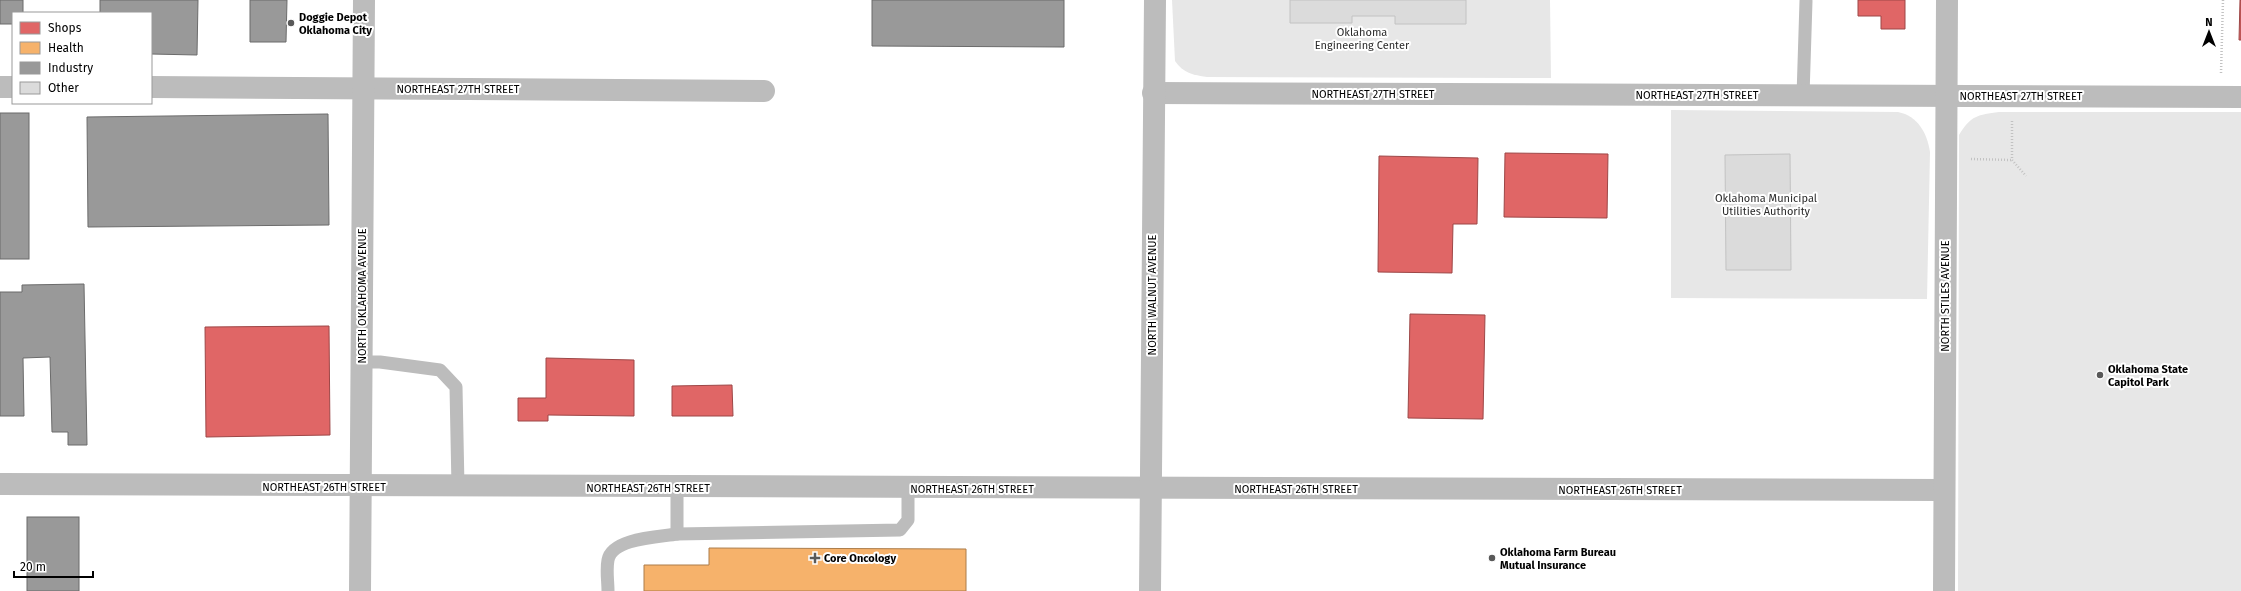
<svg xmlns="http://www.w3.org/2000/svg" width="2241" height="591" font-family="'Fira Sans',sans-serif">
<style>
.green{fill:#e7e7e7}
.shops{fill:#e06666;stroke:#9d4747}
.health{fill:#f6b26b;stroke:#ac7d4b}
.industry{fill:#999;stroke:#6b6b6b}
.building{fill:#dbdbdb;stroke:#c2c2c2}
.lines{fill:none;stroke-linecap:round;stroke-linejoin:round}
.path{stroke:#c2c2c2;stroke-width:2.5;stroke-dasharray:1 2;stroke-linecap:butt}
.service{stroke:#bcbcbc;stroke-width:13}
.minor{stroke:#bcbcbc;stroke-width:22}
.poi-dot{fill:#595959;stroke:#fff;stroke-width:1.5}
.labels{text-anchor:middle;stroke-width:4;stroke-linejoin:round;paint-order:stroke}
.poi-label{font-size:11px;font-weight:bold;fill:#000;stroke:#fff;text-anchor:start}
.park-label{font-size:11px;fill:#2b2b2b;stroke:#fff}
.street-label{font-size:11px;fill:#000;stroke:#fff}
</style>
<rect width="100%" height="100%" fill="#fff"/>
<g class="green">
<path d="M1172 0H1550L1551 78 1207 77C1193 75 1183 73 1175 61Z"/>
<path d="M1671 110 1898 112C1918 116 1927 133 1930 152L1927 299 1671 298Z"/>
<path d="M1999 112H2241V591H1958L1959 135C1971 115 1978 115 1999 112Z"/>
</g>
<g class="shops">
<polygon points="1858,0 1905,0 1905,29 1881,29 1881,16 1858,16"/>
<polygon points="2240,0 2241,0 2241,40 2239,40"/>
<polygon points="1505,153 1608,154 1607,218 1504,217"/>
<polygon points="1379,156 1478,158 1477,224 1453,224 1452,273 1378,272"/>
<polygon points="1410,314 1485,315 1483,419 1408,418"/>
<polygon points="329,326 330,435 206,437 205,327"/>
<polygon points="546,358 634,360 634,416 548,415 548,421 518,421 518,398 546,398"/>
<polygon points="732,385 733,416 672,416 672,386"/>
</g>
<polygon class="health" points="709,548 966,549 966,591 644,591 644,565 709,565"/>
<g class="industry">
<polygon points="0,0 23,0 23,13 13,13 13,24 0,24"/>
<polygon points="100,0 198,0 197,55 151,54 151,13 100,13"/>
<polygon points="250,0 287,0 286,42 250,42"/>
<polygon points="872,0 1064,0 1064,47 872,46"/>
<rect x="0" y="113" width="29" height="146"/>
<polygon points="328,114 329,225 88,227 87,117"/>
<polygon points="84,284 87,445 68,445 68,432 52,432 50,357 23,358 24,416 0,416 0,292 22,292 22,285"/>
<rect x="27" y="517" width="52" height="74"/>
</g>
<g class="building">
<polygon points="1290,0 1466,0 1466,24 1395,24 1395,16 1352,16 1352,23 1290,23"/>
<polygon points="1790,154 1791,270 1726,270 1725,155"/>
</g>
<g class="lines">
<g class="path">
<polyline points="2221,73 2223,0"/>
<polyline points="2012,121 2012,160 2026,176"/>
<polyline points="1971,159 2012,160"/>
</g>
<g class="service">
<polyline points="1803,96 1806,1"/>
<polyline points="362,362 380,362 440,370 456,387 458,487"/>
<polyline points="677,534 900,530 908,520 908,489"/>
<path d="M608 591C608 581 606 570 608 560 612 538 659 537 677 534V488"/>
</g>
<g class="minor">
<polyline points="0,87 13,87"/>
<polyline points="151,87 764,91"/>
<polyline points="1153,93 2241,97"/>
<polyline points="0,484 1944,490"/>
<polyline points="360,591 364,0"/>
<polyline points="1150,591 1155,0"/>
<polyline points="1944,591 1947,0"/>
</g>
</g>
<g class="poi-dot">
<circle cx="291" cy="23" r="4"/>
<circle cx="2100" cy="375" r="4"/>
<path d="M813 552h4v4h4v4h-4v4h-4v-4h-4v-4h4z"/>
<circle cx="1492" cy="558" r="4"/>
</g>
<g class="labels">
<g class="poi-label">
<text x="299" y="21">Doggie Depot<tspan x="299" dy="13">Oklahoma City</tspan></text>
<text x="2108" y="373">Oklahoma State<tspan x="2108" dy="13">Capitol Park</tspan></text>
<text x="1500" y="556">Oklahoma Farm Bureau<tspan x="1500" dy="13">Mutual Insurance</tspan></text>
<text x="824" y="562">Core Oncology</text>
</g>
<g class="park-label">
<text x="1362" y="36">Oklahoma<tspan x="1362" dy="13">Engineering Center</tspan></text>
<text x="1766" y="202">Oklahoma Municipal<tspan x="1766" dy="13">Utilities Authority</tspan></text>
</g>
<g class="street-label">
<text x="458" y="93">NORTHEAST 27TH STREET</text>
<text x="1373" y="98">NORTHEAST 27TH STREET</text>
<text x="1697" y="99">NORTHEAST 27TH STREET</text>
<text x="2021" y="100">NORTHEAST 27TH STREET</text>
<text transform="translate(1152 295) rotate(-90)" y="4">NORTH WALNUT AVENUE</text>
<text transform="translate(362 296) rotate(-90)" y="4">NORTH OKLAHOMA AVENUE</text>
<text transform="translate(1945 296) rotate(-90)" y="4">NORTH STILES AVENUE</text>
<text x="324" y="491">NORTHEAST 26TH STREET</text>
<text x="648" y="492">NORTHEAST 26TH STREET</text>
<text x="972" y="493">NORTHEAST 26TH STREET</text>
<text x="1296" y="493">NORTHEAST 26TH STREET</text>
<text x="1620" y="494">NORTHEAST 26TH STREET</text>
</g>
</g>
<rect x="12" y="12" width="140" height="92" fill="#ffffff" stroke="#999999"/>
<rect x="20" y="22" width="20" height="12" fill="#e06666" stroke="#999999"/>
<text x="48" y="32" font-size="12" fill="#000000">Shops</text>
<rect x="20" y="42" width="20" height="12" fill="#f6b26b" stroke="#999999"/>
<text x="48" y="52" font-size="12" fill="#000000">Health</text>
<rect x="20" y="62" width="20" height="12" fill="#999999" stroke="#999999"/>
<text x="48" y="72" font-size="12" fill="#000000">Industry</text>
<rect x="20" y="82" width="20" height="12" fill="#dbdbdb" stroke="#999999"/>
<text x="48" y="92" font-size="12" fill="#000000">Other</text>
<g transform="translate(2209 32)" stroke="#ffffff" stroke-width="3" paint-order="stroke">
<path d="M0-3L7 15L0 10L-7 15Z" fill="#000000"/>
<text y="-6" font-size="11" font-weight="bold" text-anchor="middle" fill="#000000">N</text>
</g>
<path d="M14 571v6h79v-6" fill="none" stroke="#000000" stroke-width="2"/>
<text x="20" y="571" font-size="12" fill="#000000" stroke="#ffffff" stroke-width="3" paint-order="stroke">20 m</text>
</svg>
